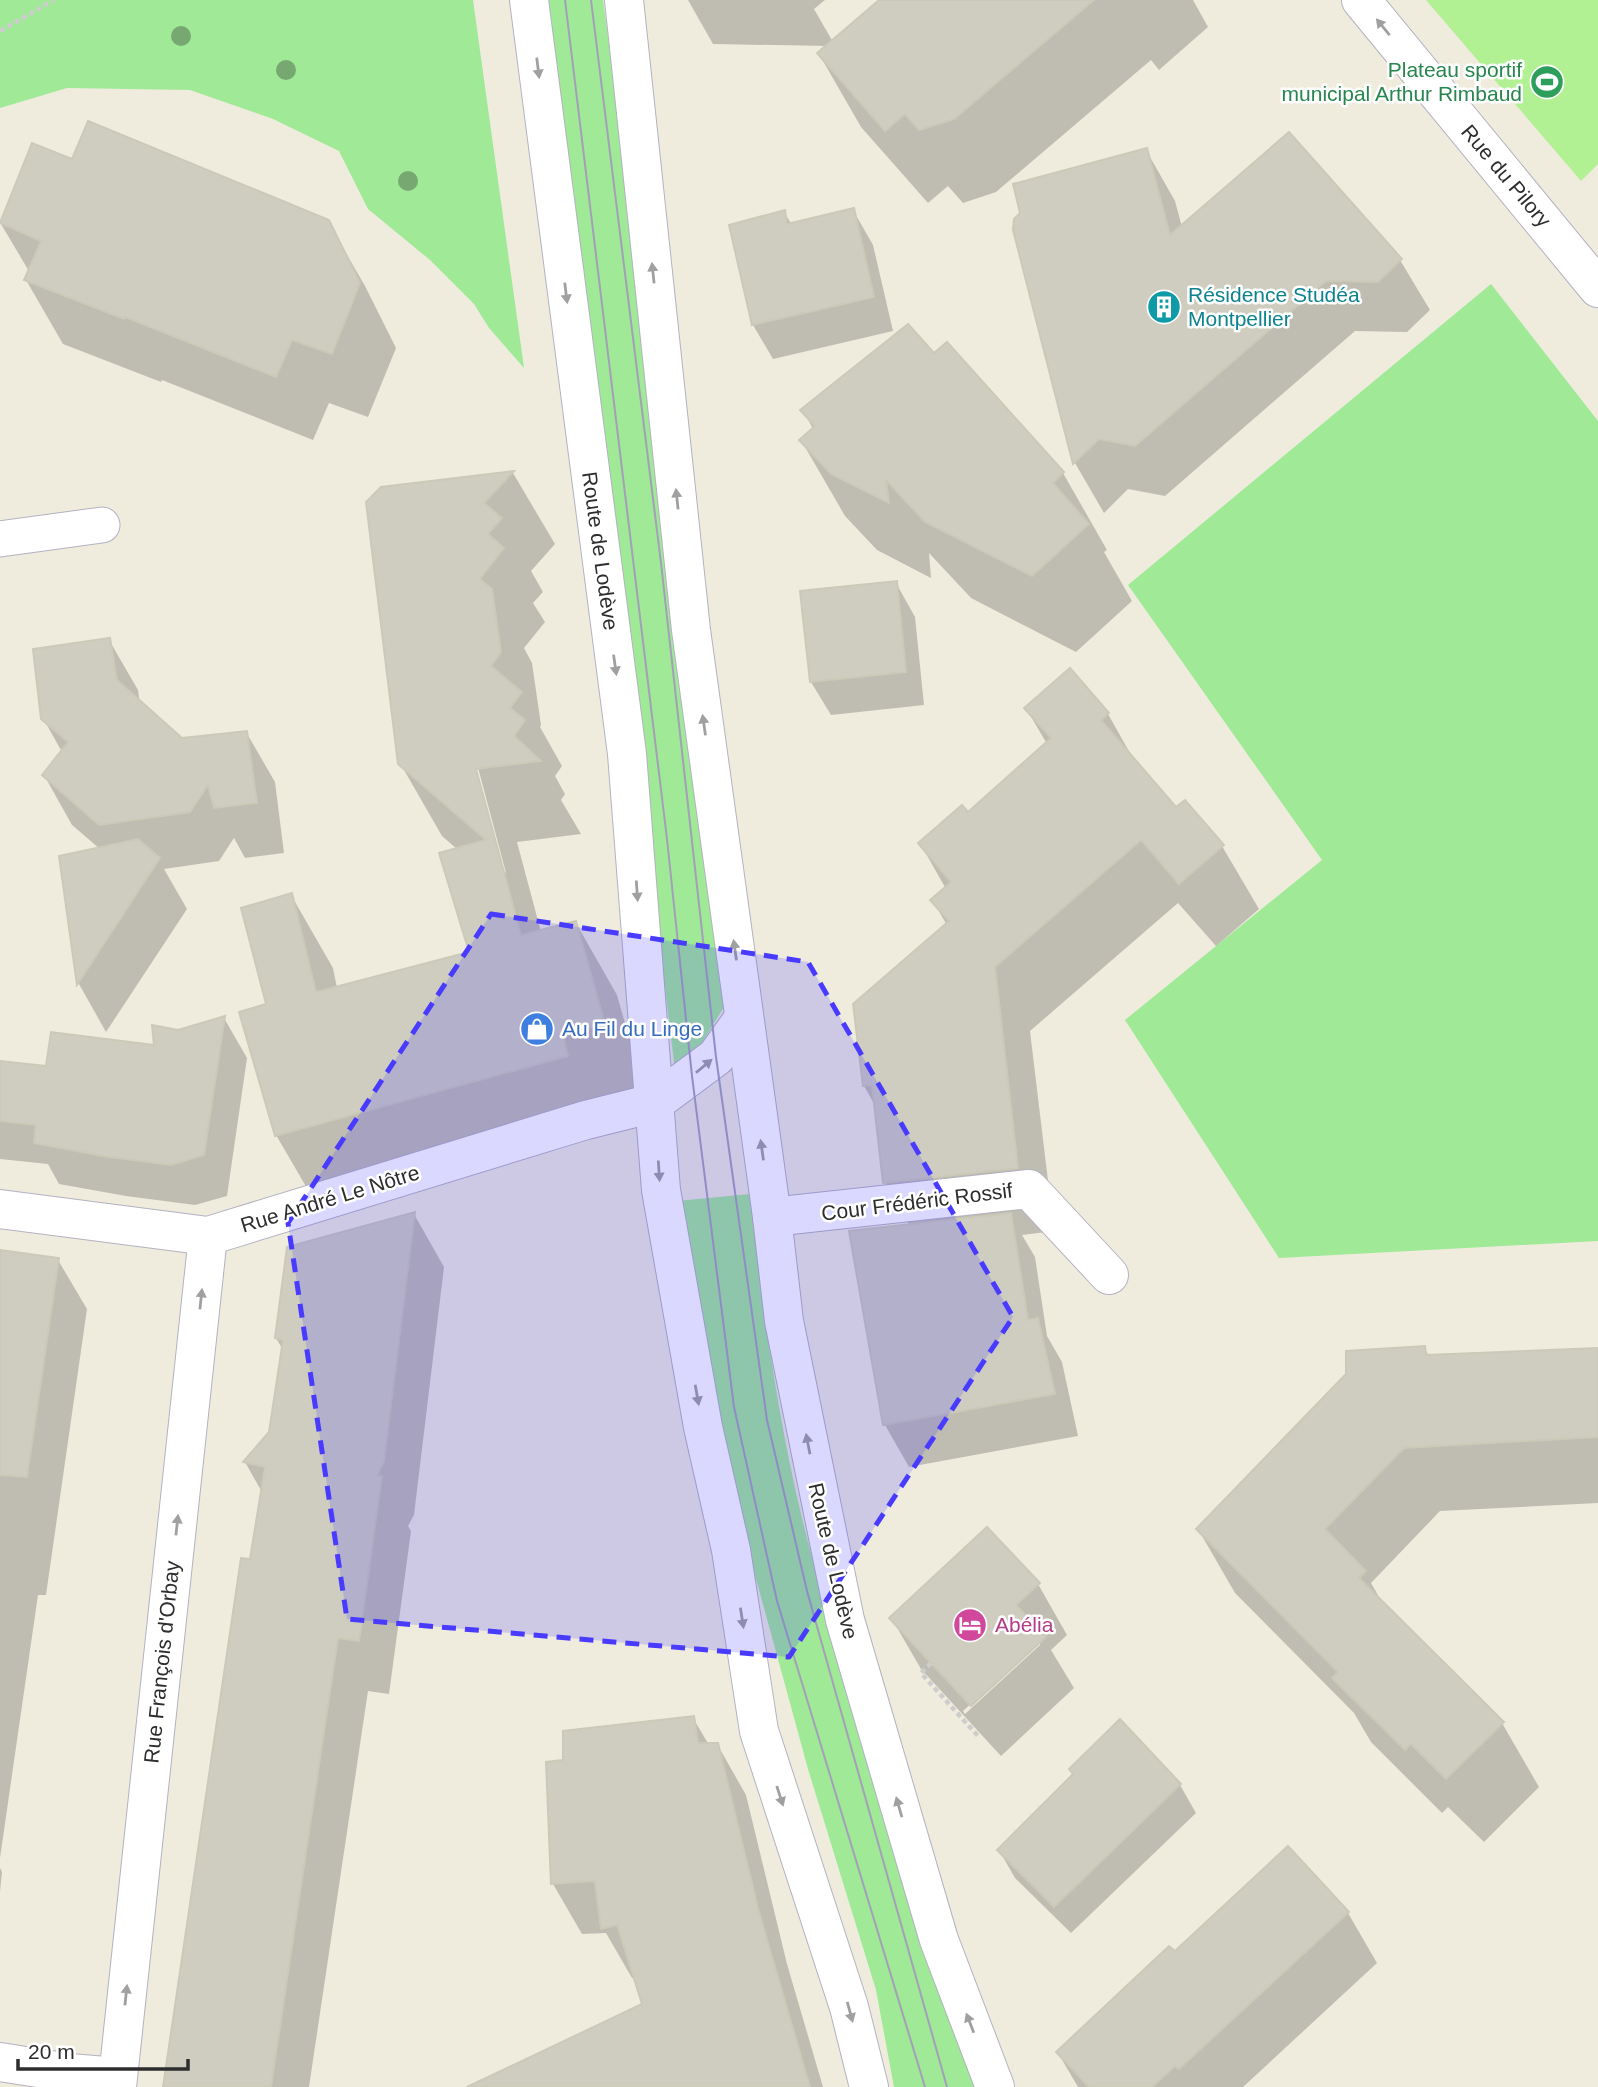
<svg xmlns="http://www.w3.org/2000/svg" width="1598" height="2087" font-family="Arial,sans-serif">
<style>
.green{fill:#9fe997}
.pitch{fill:#b1f093}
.shadow{fill:#0003;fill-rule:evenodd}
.building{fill:#cfcdc0;stroke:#cbc9b7;stroke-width:2}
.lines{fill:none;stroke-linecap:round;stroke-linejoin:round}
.lane-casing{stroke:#b3b2c1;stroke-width:37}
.street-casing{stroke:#b3b2c1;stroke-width:40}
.secondary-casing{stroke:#b3b2c1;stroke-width:40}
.path{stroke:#cdcdcd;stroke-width:4.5;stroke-dasharray:5 3.5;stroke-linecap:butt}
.lane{stroke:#fff;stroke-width:35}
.street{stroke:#fff;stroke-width:38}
.secondary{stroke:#fff;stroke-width:38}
.tram{stroke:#a3a0b8;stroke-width:2}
.tree{fill:#78a872}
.oneway{fill:#a0a0a0}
.marked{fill:#483bff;fill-opacity:0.2;stroke:#483bff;stroke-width:5;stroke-dasharray:14 9;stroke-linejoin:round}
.labels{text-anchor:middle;stroke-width:5;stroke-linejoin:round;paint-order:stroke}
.leisure-label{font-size:21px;fill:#27864d;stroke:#fff;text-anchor:end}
.street-label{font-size:21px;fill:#2d2d2d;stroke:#fff}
.culture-label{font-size:21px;fill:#0d838f;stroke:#fff;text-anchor:start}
.shop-label{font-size:21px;fill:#366cbe;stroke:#fff;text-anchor:start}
.hotel-label{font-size:21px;fill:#b23c85;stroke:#fff;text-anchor:start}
</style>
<rect width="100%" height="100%" fill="#efecde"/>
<g class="green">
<polygon points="0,0 473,0 524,368 489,328 474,304 430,260 368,209 339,151 273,119 190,90 67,88 0,108"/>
<polygon points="545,0 603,0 616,95 724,1007 698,1049 675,1070"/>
<polygon points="1491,284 1598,421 1598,1241 1279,1258 1125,1020 1322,860 1128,585"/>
<path d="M750 1194C762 1302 776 1408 801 1514 848 1706 916 1898 976 2087H894L876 1990 808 1769 746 1542 677 1201Z"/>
</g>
<polygon class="pitch" points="1426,0 1598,0 1598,164 1581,181"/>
<g class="shadow">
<polygon points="688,0 825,0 814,9 833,42 882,0 1193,0 1208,27 1159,70 1151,60 996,192 963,203 948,186 928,203 861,127 819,54 828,46 713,44"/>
<polygon points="33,146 73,161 328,222 365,286 396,348 368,417 329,403 313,440 162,380 161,382 63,344 26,280 30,273 1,224"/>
<polygon points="1146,150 1175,201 1182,227 1400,260 1430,310 1407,332 1355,331 1165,496 1128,489 1104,513 1075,463 1015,230"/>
<polygon points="853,210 873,245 893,331 773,359 753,325 731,226 784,212 792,225"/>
<polygon points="947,345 1063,473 1107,550 1104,552 1132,601 1076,652 971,598 929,553 931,578 877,550 845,516 801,440 813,429 803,410 934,355"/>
<path d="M513 473 555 544 531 571 543 592 533 603 545 622 524 648 532 663 541 725 540 727 562 766 555 776 565 794 561 800 581 834 517 842 541 932 576 923 617 995 646 1097 318 1207 276 1135 269 1006 291 895 333 968 337 988 472 953 457 849 442 836 400 763 382 488ZM476 760 506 873 501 868 473 761Z"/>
<polygon points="896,583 915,617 924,705 831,715 811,682 802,593"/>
<polygon points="109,640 138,690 140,704 181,740 246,732 275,782 284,853 245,858 234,838 219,861 164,869 187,909 106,1032 79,984 61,857 100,849 72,825 44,775 62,752 43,718"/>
<polygon points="1070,671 1108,714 1135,762 1176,809 1222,846 1259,909 1216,946 1178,903 1030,1031 1054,1231 1022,1235 1035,1257 1047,1336 1062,1362 1078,1436 909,1467 885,1425 851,1232 910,1226 885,1182 876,1107 864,1086 947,925 932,900 946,889 920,843 967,814 1047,744 1026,708"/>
<polygon points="224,1018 247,1058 227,1196 195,1205 126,1196 59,1184 48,1164 0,1159 0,1062 47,1068 156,1047 178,1031"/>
<polygon points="414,1214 444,1267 414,1515 408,1526 411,1531 389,1694 368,1691 309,2087 164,2087 262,1492 245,1462 271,1432 283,1350 276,1338"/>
<polygon points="0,1252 58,1260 87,1309 46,1595 38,1595 0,1858"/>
<polygon points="1424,1348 1430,1357 1598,1349 1598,1503 1440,1511 1371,1583 1383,1604 1502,1723 1539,1787 1484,1842 1448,1807 1442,1813 1371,1742 1354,1713 1235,1593 1198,1529"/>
<path d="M1038 1584 1067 1635 1051 1650 1074 1688 1001 1756 921 1669 892 1619ZM1040 1640V1645L965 1714 963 1711Z"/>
<polygon points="693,1718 709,1745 717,1744 746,1795 787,1964 823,2087 503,2087 645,2005 636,1978 632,1978 606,1933 582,1934 553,1884 548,1763 564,1761"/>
<polygon points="1180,1785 1196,1813 1071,1933 1015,1878 999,1850"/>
<polygon points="0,1868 2,1872 0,1892"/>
<polygon points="1348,1913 1377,1963 1243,2087 1078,2087 1058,2053 1174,1954"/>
</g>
<g class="building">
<polygon points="879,0 1094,0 954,119 919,130 905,114 885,131 817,53"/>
<polygon points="88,121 329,220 360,283 332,354 292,340 276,377 125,317 124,319 24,280 41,241 0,223 32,143 72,159"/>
<polygon points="1289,132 1402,259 1378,282 1326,281 1135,446 1099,439 1073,464 1013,230 1014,219 1020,213 1013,184 1147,148 1170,235"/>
<polygon points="854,208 874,297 752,325 729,225 785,210 787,224"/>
<polygon points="908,324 934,353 947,342 1064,472 1053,483 1089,524 1032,576 925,522 886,480 889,503 831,474 799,440 815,426 800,410"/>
<polygon points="514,471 484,503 502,518 488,534 504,548 480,579 492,589 501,652 491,666 522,692 510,708 525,720 514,736 541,761 476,769 521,935 576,921 605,1024 563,1035 568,1056 275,1136 239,1012 266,1004 241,908 292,893 316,992 469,952 439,853 486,840 398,764 366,502 381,487"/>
<polygon points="897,581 906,672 810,682 800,591"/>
<polygon points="110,638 117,680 182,738 247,731 257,803 214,808 208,785 190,812 99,825 42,775 68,742 41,719 33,649"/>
<polygon points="1070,668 1109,713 1101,720 1176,807 1185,800 1224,845 1179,884 1141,840 995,967 1018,1168 883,1183 872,1086 863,1086 853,1004 949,921 930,900 951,882 918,843 962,805 968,812 1051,738 1024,708"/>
<polygon points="138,839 160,858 77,985 59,856"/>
<polygon points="225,1016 204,1155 171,1165 102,1156 34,1143 36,1125 0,1121 0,1061 46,1066 51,1032 154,1045 152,1025 178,1030"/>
<polygon points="415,1212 384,1461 377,1476 382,1476 359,1641 338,1638 271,2087 163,2087 241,1558 250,1559 265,1467 243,1462 269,1432 283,1340 275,1338 287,1247"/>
<polygon points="1011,1213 1028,1320 1038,1318 1055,1394 883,1425 849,1231"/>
<polygon points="0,1250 59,1258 27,1477 0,1475"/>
<polygon points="1425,1346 1426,1355 1598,1348 1598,1437 1404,1448 1325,1529 1366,1571 1359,1578 1504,1722 1446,1779 1411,1744 1405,1750 1332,1678 1338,1672 1196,1529 1346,1374 1346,1351"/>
<polygon points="987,1527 1040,1583 1016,1605 1046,1637 971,1706 889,1618"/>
<polygon points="694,1716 698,1743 718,1743 759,1912 810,2087 467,2087 642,2004 617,1925 601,1929 595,1881 551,1884 546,1762 563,1760 563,1731"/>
<polygon points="1120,1719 1181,1784 1054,1907 997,1850 1073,1774 1069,1769"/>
<polygon points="1288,1846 1349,1912 1179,2069 1175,2066 1152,2087 1089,2087 1056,2052 1169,1946 1175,1951"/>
</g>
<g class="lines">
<g class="lane-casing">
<polyline id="lane" points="0,539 102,525"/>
</g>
<g class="street-casing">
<g id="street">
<polyline points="1361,0 1598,288"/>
<polyline points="0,1209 208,1236 586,1120 654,1103"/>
<polyline points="772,1217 1029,1189 1109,1275"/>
<polyline points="0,2062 70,2073 117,2077"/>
<polyline points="117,2087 208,1236"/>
</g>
</g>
<g class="secondary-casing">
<g id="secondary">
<polyline points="529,0 627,754 661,1190 703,1427 731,1550 759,1731 849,2007 869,2087"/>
<polyline points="624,0 691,630 772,1217 784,1321 845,1620 939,1940 995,2087"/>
<polyline points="654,1103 716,1057 744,1018"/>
</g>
</g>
<g class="path">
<polyline points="0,31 54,0"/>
<polyline points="931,1663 921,1673 978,1736"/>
</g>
<use href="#lane" class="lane"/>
<use href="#street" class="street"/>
<use href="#secondary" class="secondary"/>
<g class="tram">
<polyline points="565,0 667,839 692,1076 734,1407 777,1601 925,2087"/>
<polyline points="591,0 661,563 716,1057 767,1420 807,1591 947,2087"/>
</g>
</g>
<g class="tree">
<circle cx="181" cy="36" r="10"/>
<circle cx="286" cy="70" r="10"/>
<circle cx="408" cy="181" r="10"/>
</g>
<defs><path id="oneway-solid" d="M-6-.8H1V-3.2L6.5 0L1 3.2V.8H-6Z" transform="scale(1.75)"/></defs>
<g class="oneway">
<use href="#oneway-solid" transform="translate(1383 27) rotate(-129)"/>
<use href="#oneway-solid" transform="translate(538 68) rotate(83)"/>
<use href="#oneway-solid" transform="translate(653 273) rotate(-96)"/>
<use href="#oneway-solid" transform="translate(566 293) rotate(83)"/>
<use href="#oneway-solid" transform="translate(677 499) rotate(-96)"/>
<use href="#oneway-solid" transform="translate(615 665) rotate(82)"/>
<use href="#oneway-solid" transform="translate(704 725) rotate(-98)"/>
<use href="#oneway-solid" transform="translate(637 891) rotate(86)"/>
<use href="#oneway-solid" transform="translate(735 950) rotate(-98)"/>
<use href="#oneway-solid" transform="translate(704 1066) rotate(-40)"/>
<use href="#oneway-solid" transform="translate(762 1150) rotate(-98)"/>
<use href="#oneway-solid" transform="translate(659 1171) rotate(86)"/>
<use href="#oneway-solid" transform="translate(201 1299) rotate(-84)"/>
<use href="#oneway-solid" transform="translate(697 1395) rotate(80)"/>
<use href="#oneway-solid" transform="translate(808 1444) rotate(-101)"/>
<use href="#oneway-solid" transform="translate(177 1525) rotate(-84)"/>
<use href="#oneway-solid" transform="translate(742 1618) rotate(81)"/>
<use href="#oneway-solid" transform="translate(780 1796) rotate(72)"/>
<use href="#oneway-solid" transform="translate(899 1807) rotate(-106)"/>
<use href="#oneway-solid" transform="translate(126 1995) rotate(-84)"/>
<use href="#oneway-solid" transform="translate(850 2012) rotate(75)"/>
<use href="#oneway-solid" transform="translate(970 2023) rotate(-111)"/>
</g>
<path class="marked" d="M491 914 808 962 1013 1317 789 1657 347 1619 288 1223Z"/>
<defs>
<g id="stadium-disc" transform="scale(1.75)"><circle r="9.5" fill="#2e9e5b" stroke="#fff"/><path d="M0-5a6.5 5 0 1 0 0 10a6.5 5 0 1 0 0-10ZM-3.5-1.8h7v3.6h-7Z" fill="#fff"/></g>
<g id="building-disc" transform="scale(1.75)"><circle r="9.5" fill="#0f9aa8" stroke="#fff"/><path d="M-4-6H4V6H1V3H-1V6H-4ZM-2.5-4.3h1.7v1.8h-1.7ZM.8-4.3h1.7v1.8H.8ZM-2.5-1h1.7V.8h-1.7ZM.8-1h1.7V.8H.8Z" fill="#fff"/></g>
<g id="shop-disc" transform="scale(1.75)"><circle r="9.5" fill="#3f7fe0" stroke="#fff"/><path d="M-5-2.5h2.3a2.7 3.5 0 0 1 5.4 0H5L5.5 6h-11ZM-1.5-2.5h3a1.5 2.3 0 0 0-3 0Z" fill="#fff"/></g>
<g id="hotel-disc" transform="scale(1.75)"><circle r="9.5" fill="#d1479c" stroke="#fff"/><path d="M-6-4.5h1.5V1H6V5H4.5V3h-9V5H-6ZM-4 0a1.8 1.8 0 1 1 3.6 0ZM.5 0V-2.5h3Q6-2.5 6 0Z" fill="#fff"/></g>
</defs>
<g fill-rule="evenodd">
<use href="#stadium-disc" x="1547" y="82"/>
<use href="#building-disc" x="1164" y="307"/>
<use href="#shop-disc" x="537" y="1029"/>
<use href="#hotel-disc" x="970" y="1625"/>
</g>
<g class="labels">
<g class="leisure-label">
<text x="1522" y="77">Plateau sportif<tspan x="1522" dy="24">municipal Arthur Rimbaud</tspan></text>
</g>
<g class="street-label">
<text transform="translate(1506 176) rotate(50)" y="7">Rue du Pilory</text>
<text transform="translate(600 551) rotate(82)" y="7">Route de Lodève</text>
<text transform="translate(330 1199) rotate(-17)" y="7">Rue André Le Nôtre</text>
<text transform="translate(917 1202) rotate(-7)" y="7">Cour Frédéric Rossif</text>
<text transform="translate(833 1561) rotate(77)" y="7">Route de Lodève</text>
<text transform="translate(162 1662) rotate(-84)" y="7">Rue François d'Orbay</text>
</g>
<g class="culture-label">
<text x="1188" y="302">Résidence Studéa<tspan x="1188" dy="24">Montpellier</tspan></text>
</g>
<g class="shop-label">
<text x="562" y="1036">Au Fil du Linge</text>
</g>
<g class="hotel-label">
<text x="995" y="1632">Abélia</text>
</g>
</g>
<path d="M18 2059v10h170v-10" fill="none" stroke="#2d2d2d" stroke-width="3.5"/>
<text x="28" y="2059" font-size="21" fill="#2d2d2d" stroke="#ffffff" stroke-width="5" paint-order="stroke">20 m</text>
</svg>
